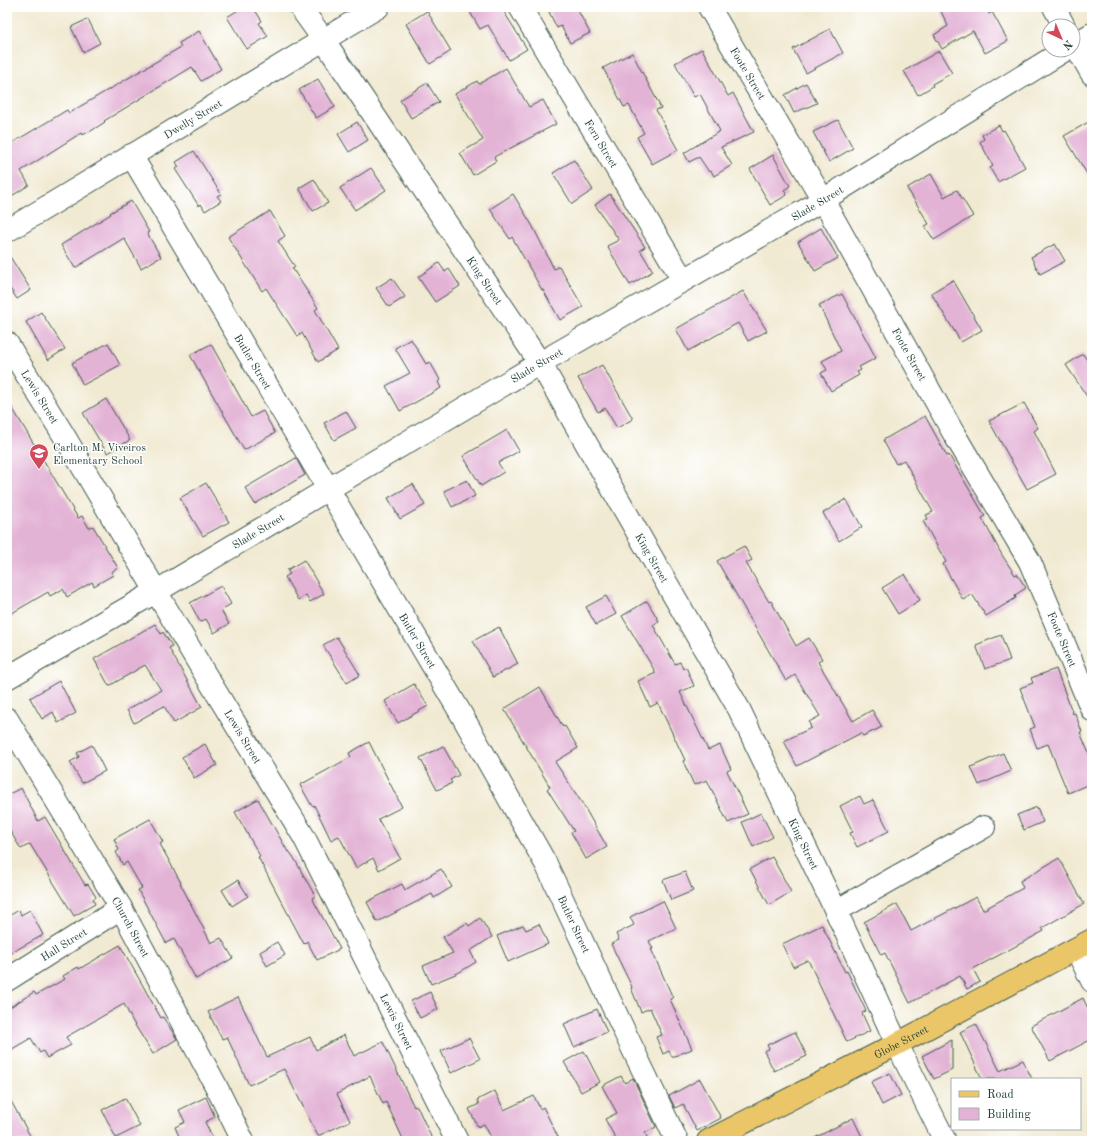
<svg xmlns="http://www.w3.org/2000/svg" width="1099" height="1148" font-family="'Old Standard TT',serif">
<style>
.building{fill:#e3b3d6}
.lines{fill:none;stroke-linecap:round;stroke-linejoin:round}
.minor-casing{stroke:#3e574c;stroke-width:24}
.major-casing{stroke:#3e574c;stroke-width:24}
.minor{stroke:#fff;stroke-width:22}
.major{stroke:#ebc669;stroke-width:22}
.labels{text-anchor:middle;stroke-width:3;stroke-linejoin:round;paint-order:stroke}
.street-label{font-size:11px;fill:#1f3d34;stroke:#fff}
.poi-label{font-size:11px;fill:#1f3d34;stroke:#fff;text-anchor:start}
</style>
<rect width="100%" height="100%" fill="#fff"/>
<filter id="ink" filterUnits="userSpaceOnUse"><feTurbulence type="fractalNoise" baseFrequency=".025" numOctaves="2"/><feDisplacementMap in="SourceGraphic" scale="8" xChannelSelector="R" yChannelSelector="G"/><feConvolveMatrix kernelMatrix="1 2 1 2 8 2 1 2 1" color-interpolation-filters="sRGB"/></filter>
<filter id="wash" filterUnits="userSpaceOnUse"><feTurbulence type="fractalNoise" baseFrequency=".012" numOctaves="4" result="noise"/><feDisplacementMap in="SourceGraphic" scale="16" xChannelSelector="R" yChannelSelector="G"/><feGaussianBlur stdDeviation="0.9" result="paint"/><feColorMatrix in="noise" values="0 0 0 0 0 0 0 0 0 0 0 0 0 0 0 0 0 1.4 0 .05"/><feComposite in="paint" operator="in"/></filter>
<g filter="url(#wash)">
<rect width="100%" height="100%" fill="#f1ead3"/>
<g id="blocks">
<g class="building">
<polygon points="243,7 253,7 262,21 259,23 268,36 247,49 227,17"/>
<polygon points="467,7 501,7 527,49 509,60 488,25 480,29"/>
<polygon points="558,7 576,7 590,33 570,43 561,26 557,28 549,12"/>
<polygon points="939,7 986,7 989,14 992,12 1008,41 985,53 973,31 942,49 934,35 948,26"/>
<polygon points="427,11 451,51 430,64 406,24"/>
<polygon points="88,19 100,43 83,52 71,27"/>
<polygon points="830,29 843,53 806,73 793,49"/>
<polygon points="199,31 221,69 201,81 192,67 104,121 105,122 91,131 82,135 81,133 21,171 29,185 7,199 7,146 67,110 69,113 181,47 179,43"/>
<polygon points="702,49 728,96 733,93 754,132 721,147 732,165 714,176 711,171 709,172 699,157 689,162 684,153 720,131 700,94 694,97 675,63"/>
<polygon points="939,51 952,73 932,84 933,86 918,95 904,71"/>
<polygon points="632,53 661,108 656,110 678,150 652,164 637,137 644,133 629,105 624,107 603,68"/>
<polygon points="506,68 529,107 543,100 556,124 494,157 496,161 473,175 460,153 483,140 455,94 477,81 479,84"/>
<polygon points="318,79 335,107 316,118 299,90"/>
<polygon points="427,83 439,102 411,118 400,100"/>
<polygon points="806,83 817,103 794,113 785,95"/>
<polygon points="838,120 853,148 829,162 813,132"/>
<polygon points="1092,120 1092,182 1064,136"/>
<polygon points="357,122 368,140 349,152 338,134"/>
<polygon points="999,125 1002,131 1004,130 1025,167 998,182 990,168 993,166 980,142 984,139 982,135"/>
<polygon points="194,151 221,194 217,196 221,201 205,211 201,204 199,206 175,169 179,167 176,162"/>
<polygon points="773,155 790,186 784,190 787,195 770,205 750,169"/>
<polygon points="574,160 593,190 572,204 553,173"/>
<polygon points="371,168 386,190 355,210 340,188"/>
<polygon points="931,174 944,197 957,190 973,216 934,240 925,226 929,224 907,188"/>
<polygon points="314,179 328,203 313,211 299,188"/>
<polygon points="513,194 532,225 554,269 559,266 583,307 560,320 543,290 542,290 512,237 510,239 490,209"/>
<polygon points="610,194 645,247 640,250 653,271 630,285 607,246 619,240 595,205"/>
<polygon points="131,201 149,232 147,233 161,257 141,268 124,238 75,268 61,245 111,214 110,213"/>
<polygon points="270,211 285,236 278,241 295,267 292,268 318,308 315,310 338,350 318,362 302,333 297,336 266,288 262,291 228,237"/>
<polygon points="821,228 838,258 815,271 798,242"/>
<polygon points="1055,244 1065,261 1040,274 1031,257"/>
<polygon points="7,252 31,290 17,299 7,284"/>
<polygon points="439,263 445,272 449,269 460,286 435,302 418,277"/>
<polygon points="392,278 405,297 389,307 376,288"/>
<polygon points="953,280 982,330 961,342 931,293"/>
<polygon points="743,291 767,331 748,341 738,323 688,351 676,329"/>
<polygon points="842,294 876,358 859,367 861,370 857,372 859,375 831,391 821,373 827,370 822,361 841,351 819,305"/>
<polygon points="41,312 65,349 48,360 26,322"/>
<polygon points="411,339 426,364 430,362 440,380 438,382 441,388 400,411 386,386 410,373 395,348"/>
<polygon points="108,343 120,365 83,385 72,363"/>
<polygon points="211,344 251,417 263,411 275,433 244,450 190,355"/>
<polygon points="1083,354 1092,368 1092,404 1066,365"/>
<polygon points="602,365 633,419 617,428 605,408 598,412 578,378"/>
<polygon points="7,399 78,518 82,516 89,528 93,526 118,568 111,572 113,575 94,586 92,582 67,597 63,589 50,596 48,592 7,616"/>
<polygon points="106,399 130,440 107,453 83,413"/>
<polygon points="1024,403 1038,428 1034,431 1056,474 1027,489 989,421"/>
<polygon points="346,411 356,428 334,440 324,423"/>
<polygon points="925,416 947,456 949,455 985,516 982,518 1002,555 1015,575 1017,574 1026,588 1015,595 1016,598 986,616 972,594 963,600 943,564 946,562 923,521 928,519 926,515 933,512 904,460 896,464 883,440"/>
<polygon points="507,430 519,451 498,463 504,472 481,486 463,456"/>
<polygon points="296,458 305,475 255,504 245,488"/>
<polygon points="467,480 475,496 452,507 444,491"/>
<polygon points="206,483 229,522 203,536 180,498"/>
<polygon points="413,484 425,505 400,519 388,498"/>
<polygon points="846,499 862,527 839,541 823,513"/>
<polygon points="744,546 752,560 746,563 769,602 771,601 796,646 809,638 822,659 818,662 853,721 872,710 882,727 863,736 861,733 797,766 784,741 811,728 809,722 820,716 795,675 786,681 717,561"/>
<polygon points="304,560 324,594 310,602 306,595 298,600 285,577 290,574 287,570"/>
<polygon points="905,574 920,600 898,614 882,588"/>
<polygon points="221,586 231,604 221,610 229,624 214,633 206,619 200,622 190,603"/>
<polygon points="606,596 616,614 596,625 586,607"/>
<polygon points="647,601 659,621 653,625 675,664 680,662 683,669 686,667 694,686 680,692 708,750 720,745 731,769 727,771 748,814 728,823 707,780 694,785 683,761 685,760 658,703 650,707 638,681 656,673 622,616"/>
<polygon points="155,624 161,634 163,632 172,646 169,648 202,707 174,723 164,706 134,723 127,710 161,690 145,665 109,686 94,659"/>
<polygon points="499,627 518,664 493,677 473,641"/>
<polygon points="1001,635 1010,660 985,669 976,645"/>
<polygon points="337,637 360,675 347,683 323,645"/>
<polygon points="1056,669 1073,714 1075,713 1082,732 1080,732 1092,761 1092,783 1068,793 1048,744 1037,748 1030,729 1035,727 1020,688 1033,683 1031,678"/>
<polygon points="59,681 76,713 58,723 53,712 42,719 30,698"/>
<polygon points="414,684 428,706 398,723 385,701"/>
<polygon points="540,687 563,727 565,726 578,748 555,762 582,803 607,847 586,859 571,832 574,831 547,789 550,787 504,709"/>
<polygon points="369,742 402,807 378,819 400,858 379,870 373,858 356,868 339,836 331,840 314,805 312,806 300,785 351,757 349,753"/>
<polygon points="205,744 217,765 194,778 182,757"/>
<polygon points="92,745 105,771 82,783 70,762 79,757 77,753"/>
<polygon points="443,746 459,775 450,780 452,783 437,790 420,758"/>
<polygon points="1003,753 1011,771 979,785 971,767"/>
<polygon points="21,788 38,821 45,817 85,885 88,884 96,897 93,899 95,904 74,916 30,844 21,849 7,826 7,795"/>
<polygon points="860,796 864,804 873,800 889,831 857,847 850,833 853,832 840,806"/>
<polygon points="258,799 288,852 289,851 294,858 315,896 312,898 340,949 317,960 307,941 304,944 258,857 260,856 235,812"/>
<polygon points="1037,807 1043,822 1024,830 1017,815"/>
<polygon points="761,813 773,837 753,847 742,822"/>
<polygon points="150,819 163,842 160,844 181,883 180,883 211,943 221,938 233,958 196,979 174,939 166,943 138,890 142,888 127,862 123,865 116,852 119,850 114,839"/>
<polygon points="772,857 791,892 769,905 750,869"/>
<polygon points="1059,858 1084,904 1042,928 1044,931 973,969 980,982 967,989 960,976 910,1003 885,953 881,955 864,922 897,904 911,931 976,897 983,910 1023,888 1020,881"/>
<polygon points="441,869 452,887 434,898 432,894 377,922 367,902 402,884 405,890"/>
<polygon points="685,872 693,891 671,900 663,880"/>
<polygon points="238,880 248,896 232,906 222,890"/>
<polygon points="663,901 676,928 649,941 653,949 651,949 673,998 670,999 692,1049 672,1057 669,1051 663,1054 656,1037 662,1035 650,1008 641,1012 631,988 632,987 611,944 619,940 616,934 634,925 630,917"/>
<polygon points="19,910 21,915 30,910 43,935 7,955 7,917"/>
<polygon points="480,918 492,937 470,951 476,962 458,973 431,984 423,966 453,953 443,937 467,923 469,926"/>
<polygon points="539,924 548,944 508,962 497,936 523,925 526,930"/>
<polygon points="822,925 845,972 847,971 866,1011 862,1013 870,1031 847,1042 808,960 793,967 782,944"/>
<polygon points="277,942 285,955 267,966 260,952"/>
<polygon points="120,945 161,1018 163,1017 177,1039 153,1054 133,1022 124,1004 66,1037 71,1045 47,1058 43,1051 40,1053 31,1038 7,1052 7,1009 34,992 36,995 65,979 63,976 78,967 79,969"/>
<polygon points="430,992 438,1009 420,1018 411,1001"/>
<polygon points="238,997 267,1057 310,1037 316,1050 344,1035 354,1056 383,1042 414,1107 417,1106 433,1141 404,1141 386,1102 383,1104 370,1076 337,1094 350,1121 318,1136 284,1069 249,1085 227,1037 222,1039 208,1012"/>
<polygon points="1083,998 1092,1017 1092,1039 1050,1061 1031,1026"/>
<polygon points="597,1009 607,1032 574,1047 564,1024"/>
<polygon points="976,1024 1000,1071 1023,1060 1032,1079 982,1079 960,1032"/>
<polygon points="795,1032 807,1056 774,1071 764,1051 769,1049 767,1045"/>
<polygon points="469,1038 480,1059 451,1073 441,1051"/>
<polygon points="952,1040 952,1070 934,1079 922,1056"/>
<polygon points="584,1051 600,1082 581,1092 564,1062"/>
<polygon points="890,1073 901,1095 882,1105 871,1082"/>
<polygon points="621,1076 625,1083 633,1078 656,1127 645,1133 649,1141 617,1141 605,1119 617,1113 602,1086"/>
<polygon points="700,1079 721,1118 697,1131 683,1104 675,1108 669,1096"/>
<polygon points="495,1091 504,1110 534,1096 540,1109 543,1107 560,1141 493,1141 484,1124 478,1127 469,1109 479,1104 477,1100"/>
<polygon points="7,1094 33,1141 7,1141"/>
<polygon points="206,1097 215,1117 205,1122 214,1141 181,1141 175,1127 185,1122 179,1110"/>
<polygon points="125,1098 140,1126 116,1138 102,1110"/>
<polygon points="853,1118 864,1141 809,1141"/>
</g>
</g>
</g>
<g filter="url(#ink)">
<use href="#blocks" fill-opacity="0" stroke="#3e574c" stroke-width="1"/>
<g class="lines">
<g class="minor-casing">
<g id="minor">
<path id="s1" d="M300 7 323 39 540 363 739 709 836 911 897 1044 945 1141"/>
<path id="s2" d="M520 7 683 280"/>
<path id="s3" d="M709 7 823 200 954 434 1030 562 1092 710"/>
<polyline points="1054,7 1064,26"/>
<polyline points="1073,41 1092,74"/>
<polyline points="1073,45 1092,34"/>
<path id="s4" d="M131 155 460 712 546 864 627 1037 677 1141"/>
<path id="s5" d="M7 231 378 7"/>
<path id="s6" d="M7 343 63 434 202 669 304 837 457 1141"/>
<path id="s7" d="M7 678 157 591 540 363 823 200 1065 50"/>
<path id="s8" d="M7 719 121 908 216 1086 243 1141"/>
<polyline points="836,911 984,827"/>
<polyline points="1076,949 1092,981"/>
<path id="s9" d="M7 980 121 908"/>
</g>
</g>
<g class="major-casing">
<g id="major">
<path id="s10" d="M708 1141 897 1044 1092 940"/>
</g>
</g>
<use href="#minor" class="minor"/>
<use href="#major" class="major"/>
</g>
</g>
<defs>
<g id="school-pin" transform="scale(1)"><path d="M0 17L-7.5 6A9.5 9.5 0 1 1 7.5 6Z" fill="#d1495b" stroke="#fff"/><path d="M0-5L7-2L0 1L-7-2ZM-4 1L0 2.5L4 1V4Q0 6-4 4Z" fill="#fff"/></g>
</defs>
<g fill-rule="evenodd">
<use href="#school-pin" x="39" y="453"/>
</g>
<g class="labels">
<g class="street-label">
<text dy="4" stroke="none"><textPath href="#s3" startOffset="77">Foote Street</textPath></text>
<text dy="4" stroke="none"><textPath href="#s5" startOffset="217">Dwelly Street</textPath></text>
<text dy="4" stroke="none"><textPath href="#s2" startOffset="159">Fern Street</textPath></text>
<text dy="4" stroke="none"><textPath href="#s7" startOffset="939">Slade Street</textPath></text>
<text dy="4" stroke="none"><textPath href="#s1" startOffset="330">King Street</textPath></text>
<text dy="4" stroke="none"><textPath href="#s3" startOffset="401">Foote Street</textPath></text>
<text dy="4" stroke="none"><textPath href="#s4" startOffset="240">Butler Street</textPath></text>
<text dy="4" stroke="none"><textPath href="#s7" startOffset="615">Slade Street</textPath></text>
<text dy="4" stroke="none"><textPath href="#s6" startOffset="63">Lewis Street</textPath></text>
<text dy="4" stroke="none"><textPath href="#s7" startOffset="291">Slade Street</textPath></text>
<text dy="4" stroke="none"><textPath href="#s1" startOffset="654">King Street</textPath></text>
<text dy="4" stroke="none"><textPath href="#s3" startOffset="725">Foote Street</textPath></text>
<text dy="4" stroke="none"><textPath href="#s4" startOffset="564">Butler Street</textPath></text>
<text dy="4" stroke="none"><textPath href="#s6" startOffset="459">Lewis Street</textPath></text>
<text dy="4" stroke="none"><textPath href="#s1" startOffset="978">King Street</textPath></text>
<text dy="4" stroke="none"><textPath href="#s4" startOffset="888">Butler Street</textPath></text>
<text dy="4" stroke="none"><textPath href="#s8" startOffset="242">Church Street</textPath></text>
<text dy="4" stroke="none"><textPath href="#s9" startOffset="67">Hall Street</textPath></text>
<text dy="4" stroke="none"><textPath href="#s6" startOffset="783">Lewis Street</textPath></text>
<text dy="4" stroke="none"><textPath href="#s10" startOffset="217">Globe Street</textPath></text>
</g>
<g class="poi-label">
<text x="53" y="451">Carlton M. Viveiros<tspan x="53" dy="13">Elementary School</tspan></text>
</g>
</g>
<rect width="1099" height="1148" fill="none" stroke="#fff" stroke-width="24"/>
<rect x="951" y="1078" width="130" height="52" fill="#ffffff" stroke="#a5b1ae"/>
<rect x="959" y="1091" width="20" height="6" fill="#ebc669" stroke="#a5b1ae"/>
<text x="987" y="1098" font-size="12" fill="#1f3d34">Road</text>
<rect x="959" y="1108" width="20" height="12" fill="#e3b3d6" stroke="#a5b1ae"/>
<text x="987" y="1118" font-size="12" fill="#1f3d34">Building</text>
<g transform="translate(1061 38) rotate(136)"><circle r="19" fill="#ffffff" stroke="#a5b1ae"/>
<path d="M0-3L7 15L0 10L-7 15Z" fill="#d1495b"/>
<text y="-6" font-size="11" font-weight="bold" text-anchor="middle" fill="#1f3d34">N</text>
</g>
</svg>
